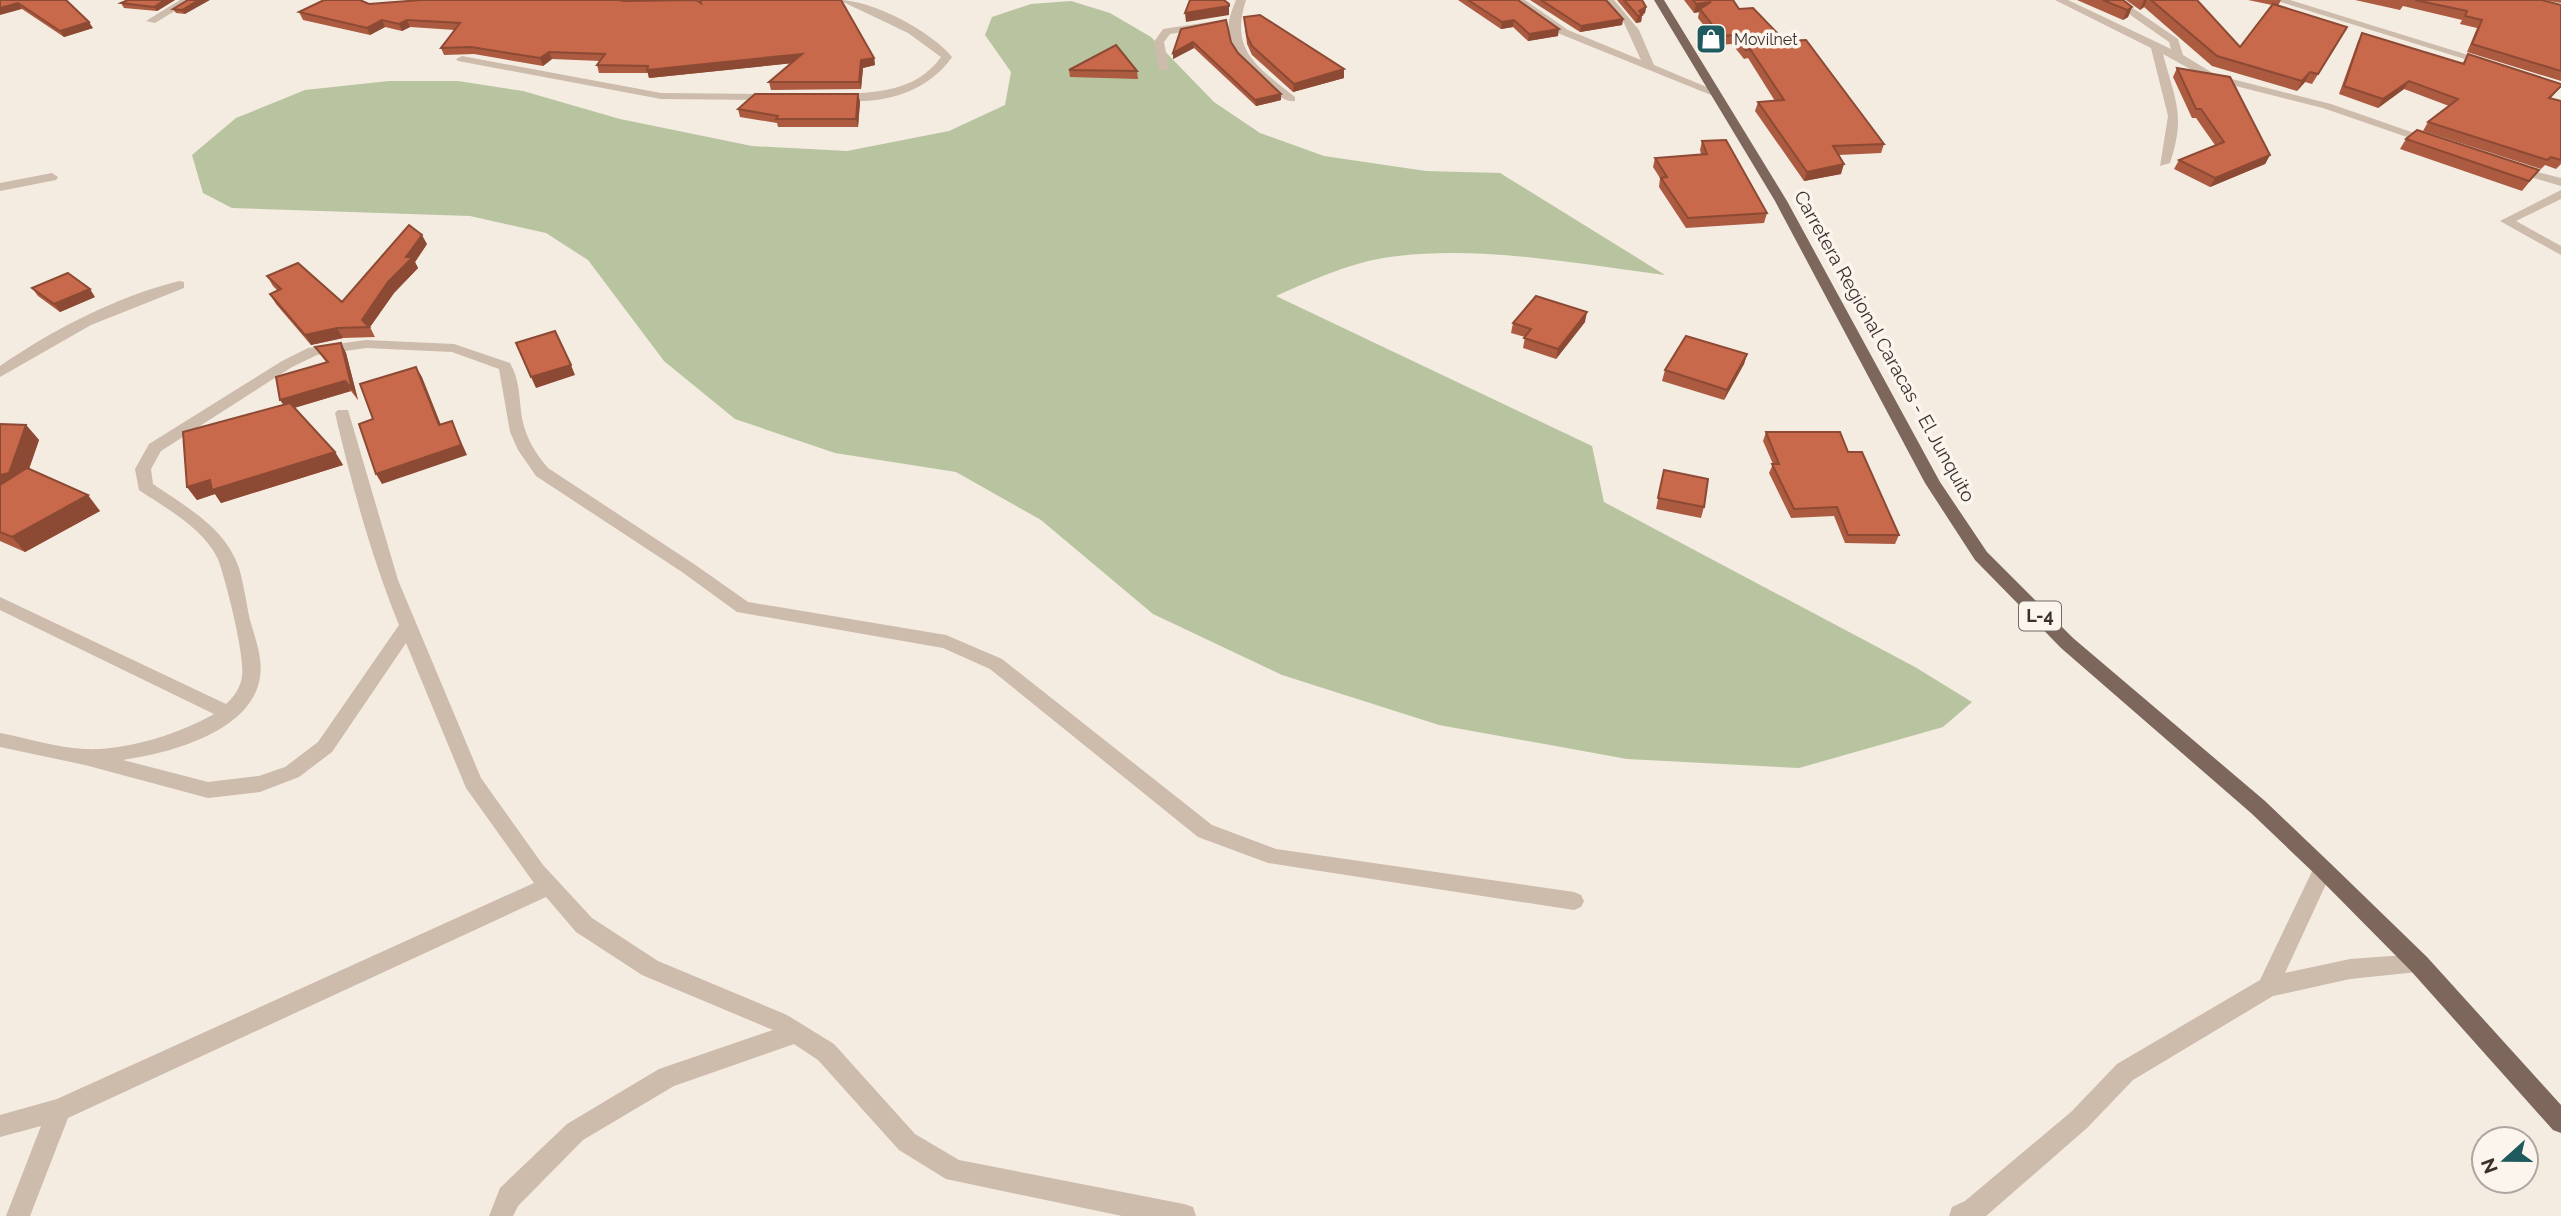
<svg xmlns="http://www.w3.org/2000/svg" width="2561" height="1216" font-family="Raleway,sans-serif">
<style>
.green{fill:#b8c4a0}
.lines{fill:none;stroke-linecap:round;stroke-linejoin:round}
.minor{fill:#cdbbac;fill-rule:evenodd}
.primary{fill:#7d675c;fill-rule:evenodd}
.wall{fill:#ac5a40}
.shaded-wall{fill:#8c4a34}
.building{fill:#c8694b;stroke:#8c4a34;stroke-width:2}
.labels{text-anchor:middle;stroke-width:7;stroke-linejoin:round;paint-order:stroke}
.far-poi-label{font-size:16px;fill:#3b302b;stroke:#fbf5ee;text-anchor:start}
.shield{fill:#fbf5ee;stroke:#756b66;stroke-width:2}
.shield-label{font-size:18px;font-weight:bold;fill:#3b302b}
.street-label{font-size:19px;fill:#3b302b;stroke:#fbf5ee}
</style>
<rect width="100%" height="100%" fill="#f4ebe1"/>
<path class="green" d="M1071 1 1110 13 1151 37 1214 102 1260 133 1324 156 1426 171 1500 173 1665 275C1576 264 1487 246 1398 256 1355 260 1315 279 1276 296L1592 446 1604 502 1915 667 1972 702 1943 727 1799 768 1627 759 1439 725 1282 675 1153 614 1041 520 956 472 835 453 735 419 664 361 588 260 546 233 470 216 232 208 203 193 192 155 236 118 305 90 389 81H458L523 91 620 119 752 146 847 151 949 131 1005 105 1011 72 985 35 992 17 1031 4Z"/>
<g class="lines">
<g class="minor">
<polygon points="180,0 193,0 155,23 146,21"/>
<path d="M606 0H711L706 3C682 4 625 13 606 0Z"/>
<path d="M839 0C872 0 931 31 952 57 927 94 876 107 832 99L830 97 836 94C875 93 916 92 941 57L908 33Z"/>
<path d="M1236 0H1246C1229 51 1258 67 1295 97V101C1275 104 1232 53 1229 32 1227 22 1232 10 1236 0Z"/>
<polygon points="1513,0 1525,0 1568,30 1641,60 1624,23 1603,0 1614,0 1639,30 1654,65 1721,93 1711,95 1560,34"/>
<path d="M2055 0H2068L2171 49 2169 42 2109 0H2121L2178 39 2183 55 2216 75 2331 104 2440 142 2430 145 2323 108 2208 79 2163 54C2175 100 2186 115 2170 163L2160 166 2168 116 2151 48Z"/>
<polygon points="2274,0 2290,0 2494,63 2484,65"/>
<polygon points="1216,21 1221,24 1220,26 1170,34 1164,42 1169,69 1159,71 1154,42 1163,29"/>
<polygon points="462,56 661,93 776,94 782,97 776,100 661,99 458,61 456,59"/>
<polygon points="2510,165 2561,178 2561,186 2510,171"/>
<polygon points="52,173 58,177 56,180 0,191 0,183"/>
<polygon points="2561,190 2561,199 2516,221 2561,246 2561,255 2500,221"/>
<path d="M179 281 184 282V288L91 325 0 377V366C54 329 116 297 179 281Z"/>
<path d="M366 340 454 344 510 363C520 380 519 399 522 418 526 438 535 453 548 468L694 564 748 602 946 635 1002 659 1212 825 1276 849 1574 892 1581 895 1584 901 1581 907 1574 910 1268 863 1198 837 990 669 943 648 737 612 682 572 536 476 518 450 510 432 499 369 452 352 366 348 317 355 292 367 161 451 151 469 153 484C186 507 225 527 239 568 244 585 246 602 250 620 255 638 263 658 260 677 252 732 170 753 123 760L208 782 259 776 285 767 318 742 399 625C371 556 352 486 335 413L338 410H348L398 580 481 778 543 865 592 918 658 961 787 1015 834 1044 915 1134 959 1160 1184 1204 1193 1207 1196 1216H1122L946 1179 899 1150 818 1060 794 1044 674 1086 583 1140 518 1206 513 1216H489L500 1188 567 1124 659 1069 773 1030 642 975 576 932 546 897 68 1118 30 1216H6L41 1126 0 1137V1115L57 1099 534 883 466 788 406 643 332 752 299 777 260 792 208 798 85 765 0 747V733C27 738 57 748 85 749 125 751 179 734 214 714L0 610V597L226 704C234 697 241 687 242 676 245 655 226 581 218 559 203 528 167 509 139 490L135 469 149 444 282 361 308 348Z"/>
<polygon points="2323,860 2330,863 2333,869 2285,973 2350,959 2419,954 2427,957 2430,964 2427,971 2350,979 2273,996 2133,1080 2087,1128 1986,1216 1949,1216 1952,1207 1965,1201 2071,1112 2117,1064 2260,980 2316,863"/>
</g>
<polygon class="primary" points="1654,0 1664,0 1787,201 1940,482 1987,552 2073,638 2265,801 2330,863 2427,957 2561,1105 2561,1133 2553,1130 2411,971 2316,875 2251,813 2061,648 1975,560 1925,483 1775,201"/>
</g>
<g class="wall">
<polygon points="0,0 66,0 93,28 64,37 22,9"/>
<polygon points="128,0 175,0 157,11 124,8 121,3"/>
<polygon points="188,0 185,14 176,13 173,9"/>
<polygon points="1458,0 1518,0 1558,36 1528,41 1513,27 1501,29"/>
<polygon points="1530,0 1606,0 1623,19 1622,25 1580,32"/>
<polygon points="1617,0 1642,0 1646,7 1645,13 1642,15 1641,22 1636,23"/>
<polygon points="1684,0 1733,0 1739,9 1884,144 1881,153 1839,155 1841,174 1804,181 1755,111 1758,102 1775,101 1748,58 1744,59 1732,44 1719,45 1698,18 1699,12 1694,13"/>
<polygon points="2077,0 2123,0 2132,7 2128,17 2123,20"/>
<polygon points="2126,0 2197,0 2240,47 2272,5 2248,0 2281,0 2278,6 2347,27 2312,84 2305,82 2297,91 2212,66 2144,7 2140,10"/>
<polygon points="2355,0 2542,0 2561,5 2561,81 2467,52 2477,28 2460,24 2462,20 2403,6 2400,10"/>
<polygon points="2544,0 2561,0 2561,3"/>
<polygon points="624,1 701,3 874,58 875,65 863,68 861,89 771,90 769,82 792,63 649,78 648,73 599,73 597,65 600,61 552,59 543,66 474,54 444,55 441,48 455,30 410,27 402,31 385,27 370,35 303,20 299,12 369,4"/>
<polygon points="1244,17 1344,69 1344,78 1293,92 1252,55 1247,44"/>
<polygon points="1226,20 1231,42 1238,53 1281,100 1256,106 1194,48 1173,59 1173,53"/>
<polygon points="2362,33 2462,64 2468,54 2561,86 2551,98 2561,101 2561,164 2556,169 2545,165 2541,169 2423,131 2428,122 2449,106 2404,89 2378,108 2339,94 2358,41"/>
<polygon points="2177,68 2270,155 2265,164 2210,187 2174,169 2179,160 2215,145 2196,118 2192,118 2173,77"/>
<polygon points="1069,70 1137,71 1138,79 1070,77"/>
<polygon points="858,94 860,102 858,127 778,127 777,123 740,117 738,109"/>
<polygon points="2406,139 2539,170 2522,191 2400,149"/>
<polygon points="1702,141 1767,213 1764,223 1686,228 1659,187 1660,178 1653,167 1655,158 1701,154 1700,150"/>
<polygon points="427,244 415,262 418,268 394,293 370,327 375,337 343,338 311,345 276,304 270,294 278,291 273,286 267,276 342,302"/>
<polygon points="32,288 95,297 60,312 38,296"/>
<polygon points="1585,322 1556,359 1523,348 1525,337 1511,333 1513,323"/>
<polygon points="341,343 346,353 358,400 351,391 294,408 335,452 343,465 221,503 215,494 197,500 187,487 284,405 326,362 315,347"/>
<polygon points="1747,354 1744,364 1724,400 1662,381 1665,370"/>
<polygon points="0,424 26,425 39,440 29,469 100,511 25,552 0,541"/>
<polygon points="1766,432 1848,452 1899,535 1895,544 1845,543 1834,516 1791,518 1769,473 1773,464 1763,441"/>
<polygon points="1664,470 1704,507 1701,518 1656,509"/>
</g>
<g class="shaded-wall">
<polygon points="165,0 175,0 157,11 154,7"/>
<polygon points="199,0 210,0 185,14 182,10"/>
<polygon points="2144,0 2147,0 2144,7 2140,10"/>
<polygon points="1711,2 1700,9 1699,12 1694,13 1696,4"/>
<polygon points="18,3 22,9 0,15 0,8"/>
<polygon points="1229,4 1229,15 1186,22 1185,13"/>
<polygon points="1646,7 1645,13 1641,16 1642,15 1641,22 1636,23 1639,11"/>
<polygon points="2132,7 2128,17 2123,20 2127,10"/>
<polygon points="1623,19 1622,25 1580,32 1581,26"/>
<polygon points="382,20 385,27 370,35 367,28"/>
<polygon points="407,20 410,27 402,31 399,24"/>
<polygon points="1514,20 1513,27 1501,29 1502,22"/>
<polygon points="89,22 93,28 64,37 60,31"/>
<polygon points="1559,29 1558,36 1528,41 1529,34"/>
<polygon points="1193,42 1194,48 1173,59 1173,53"/>
<polygon points="549,52 552,59 543,66 540,58"/>
<polygon points="802,54 804,62 649,78 647,70"/>
<polygon points="874,58 875,65 863,68 861,89 859,82 861,60"/>
<polygon points="1344,69 1344,78 1293,92 1294,84"/>
<polygon points="2310,72 2305,82 2297,91 2302,81"/>
<polygon points="2409,81 2404,89 2378,108 2383,99"/>
<polygon points="858,94 860,102 858,127 856,119"/>
<polygon points="1281,94 1281,100 1256,106 1255,100"/>
<polygon points="2270,155 2265,164 2210,187 2215,178"/>
<polygon points="1844,164 1841,174 1804,181 1807,172"/>
<polygon points="422,235 427,244 415,262 418,268 394,293 370,327 362,320"/>
<polygon points="90,289 95,297 60,312 54,304"/>
<polygon points="1587,312 1585,322 1556,359 1558,349"/>
<polygon points="337,328 343,338 311,345 305,335"/>
<polygon points="341,343 346,353 358,400 352,389"/>
<polygon points="1747,354 1744,364 1724,400 1727,390"/>
<polygon points="571,365 575,375 536,388 531,377"/>
<polygon points="416,367 422,377 445,435 439,425"/>
<polygon points="345,381 351,391 287,410 280,400"/>
<polygon points="452,421 467,455 382,484 376,474"/>
<polygon points="26,425 39,440 22,489 0,492 0,475"/>
<polygon points="335,452 343,465 221,503 215,494 197,500 187,487 210,480"/>
<polygon points="88,495 100,511 25,552 12,537"/>
</g>
<g class="building">
<polygon points="0,0 66,0 89,22 60,31 18,3 0,8"/>
<polygon points="128,0 165,0 154,7 121,3"/>
<polygon points="188,0 199,0 182,10 173,9"/>
<polygon points="324,0 360,0 369,4 421,0 619,0 624,1 696,0 701,3 700,0 841,0 874,58 861,60 859,82 769,82 802,54 647,70 648,66 597,65 605,54 549,52 540,58 471,47 441,48 460,23 407,20 399,24 382,20 367,28 299,12"/>
<polygon points="1190,0 1224,0 1229,4 1229,6 1185,13"/>
<polygon points="1468,0 1518,0 1559,29 1529,34 1514,20 1502,22"/>
<polygon points="1541,0 1606,0 1623,19 1581,26"/>
<polygon points="1624,0 1642,0 1646,7 1639,11 1642,15 1638,16"/>
<polygon points="1693,0 1733,0 1739,9 1753,8 1785,41 1806,40 1884,144 1833,146 1844,164 1807,172 1758,102 1784,100 1750,49 1746,50 1734,35 1721,36 1700,9 1711,2 1696,4"/>
<polygon points="2103,0 2123,0 2132,7 2127,10"/>
<polygon points="2151,0 2197,0 2240,47 2273,4 2347,27 2318,74 2310,72 2302,81 2217,56"/>
<polygon points="2415,0 2542,0 2561,5 2561,71 2472,44 2482,20 2465,16 2467,11"/>
<polygon points="1260,15 1344,69 1294,84 1252,46 1247,36 1244,17"/>
<polygon points="1226,20 1231,42 1238,53 1281,94 1255,100 1193,42 1173,53 1181,29"/>
<polygon points="2362,33 2464,64 2468,54 2561,84 2561,86 2549,98 2561,101 2561,160 2551,157 2547,160 2428,122 2458,99 2409,81 2383,99 2344,86"/>
<polygon points="1116,45 1137,71 1069,70"/>
<polygon points="2177,68 2230,77 2270,155 2215,178 2179,160 2224,142 2201,109 2196,109"/>
<polygon points="755,94 858,94 856,119 776,119 778,116 738,109"/>
<polygon points="2417,130 2539,170 2529,181 2406,139"/>
<polygon points="1726,140 1767,213 1688,218 1661,178 1667,177 1655,158 1707,154 1702,141"/>
<polygon points="409,225 422,235 406,257 413,257 388,282 362,320 369,327 337,328 305,335 270,294 281,289 267,276 298,263 342,302"/>
<polygon points="68,273 90,289 54,304 32,288"/>
<polygon points="1536,296 1587,312 1558,349 1524,338 1531,329 1513,323"/>
<polygon points="555,331 571,365 531,377 516,343"/>
<polygon points="1686,336 1747,354 1727,390 1665,370"/>
<polygon points="341,343 352,389 345,381 280,400 276,377 328,362 315,347"/>
<polygon points="416,367 439,425 452,421 461,445 376,474 359,424 373,419 360,384"/>
<polygon points="290,403 335,452 212,490 210,480 187,487 183,432"/>
<polygon points="0,424 26,425 9,473 0,475"/>
<polygon points="1766,432 1840,432 1848,452 1862,452 1899,535 1848,535 1837,507 1794,509 1772,464 1779,464"/>
<polygon points="27,468 88,495 12,537 0,532 0,485"/>
<polygon points="1664,470 1708,479 1704,507 1658,498"/>
</g>
<defs>
<g id="shop-square" transform="scale(1.575)"><rect x="-9" y="-9" width="18" height="18" rx="4" fill="#1f5a5e" stroke="#fbf5ee"/><path d="M-5-2.5h2.3a2.7 3.5 0 0 1 5.4 0H5L5.5 6h-11ZM-1.5-2.5h3a1.5 2.3 0 0 0-3 0Z" fill="#fff"/></g>
</defs>
<g fill-rule="evenodd">
<use href="#shop-square" x="1711" y="39"/>
</g>
<g class="labels">
<g class="far-poi-label">
<text x="1734" y="45">Movilnet</text>
</g>
<rect class="shield" x="2019" y="601.5" width="42" height="29" rx="5"/>
<g class="shield-label">
<text x="2040" y="622">L-4</text>
</g>
<g class="street-label">
<text transform="translate(1885 346) rotate(61)" y="7">Carretera Regional Caracas - El Junquito</text>
</g>
</g>
<g transform="translate(2505 1160) rotate(249)"><circle r="33" fill="#fbf5ee" stroke="#aea6a0" stroke-width="2"/>
<path d="M0-5L12 26L0 18L-12 26Z" fill="#1f5a5e"/>
<text y="-10" font-size="19" font-weight="bold" text-anchor="middle" fill="#3b302b">N</text>
</g>
</svg>
